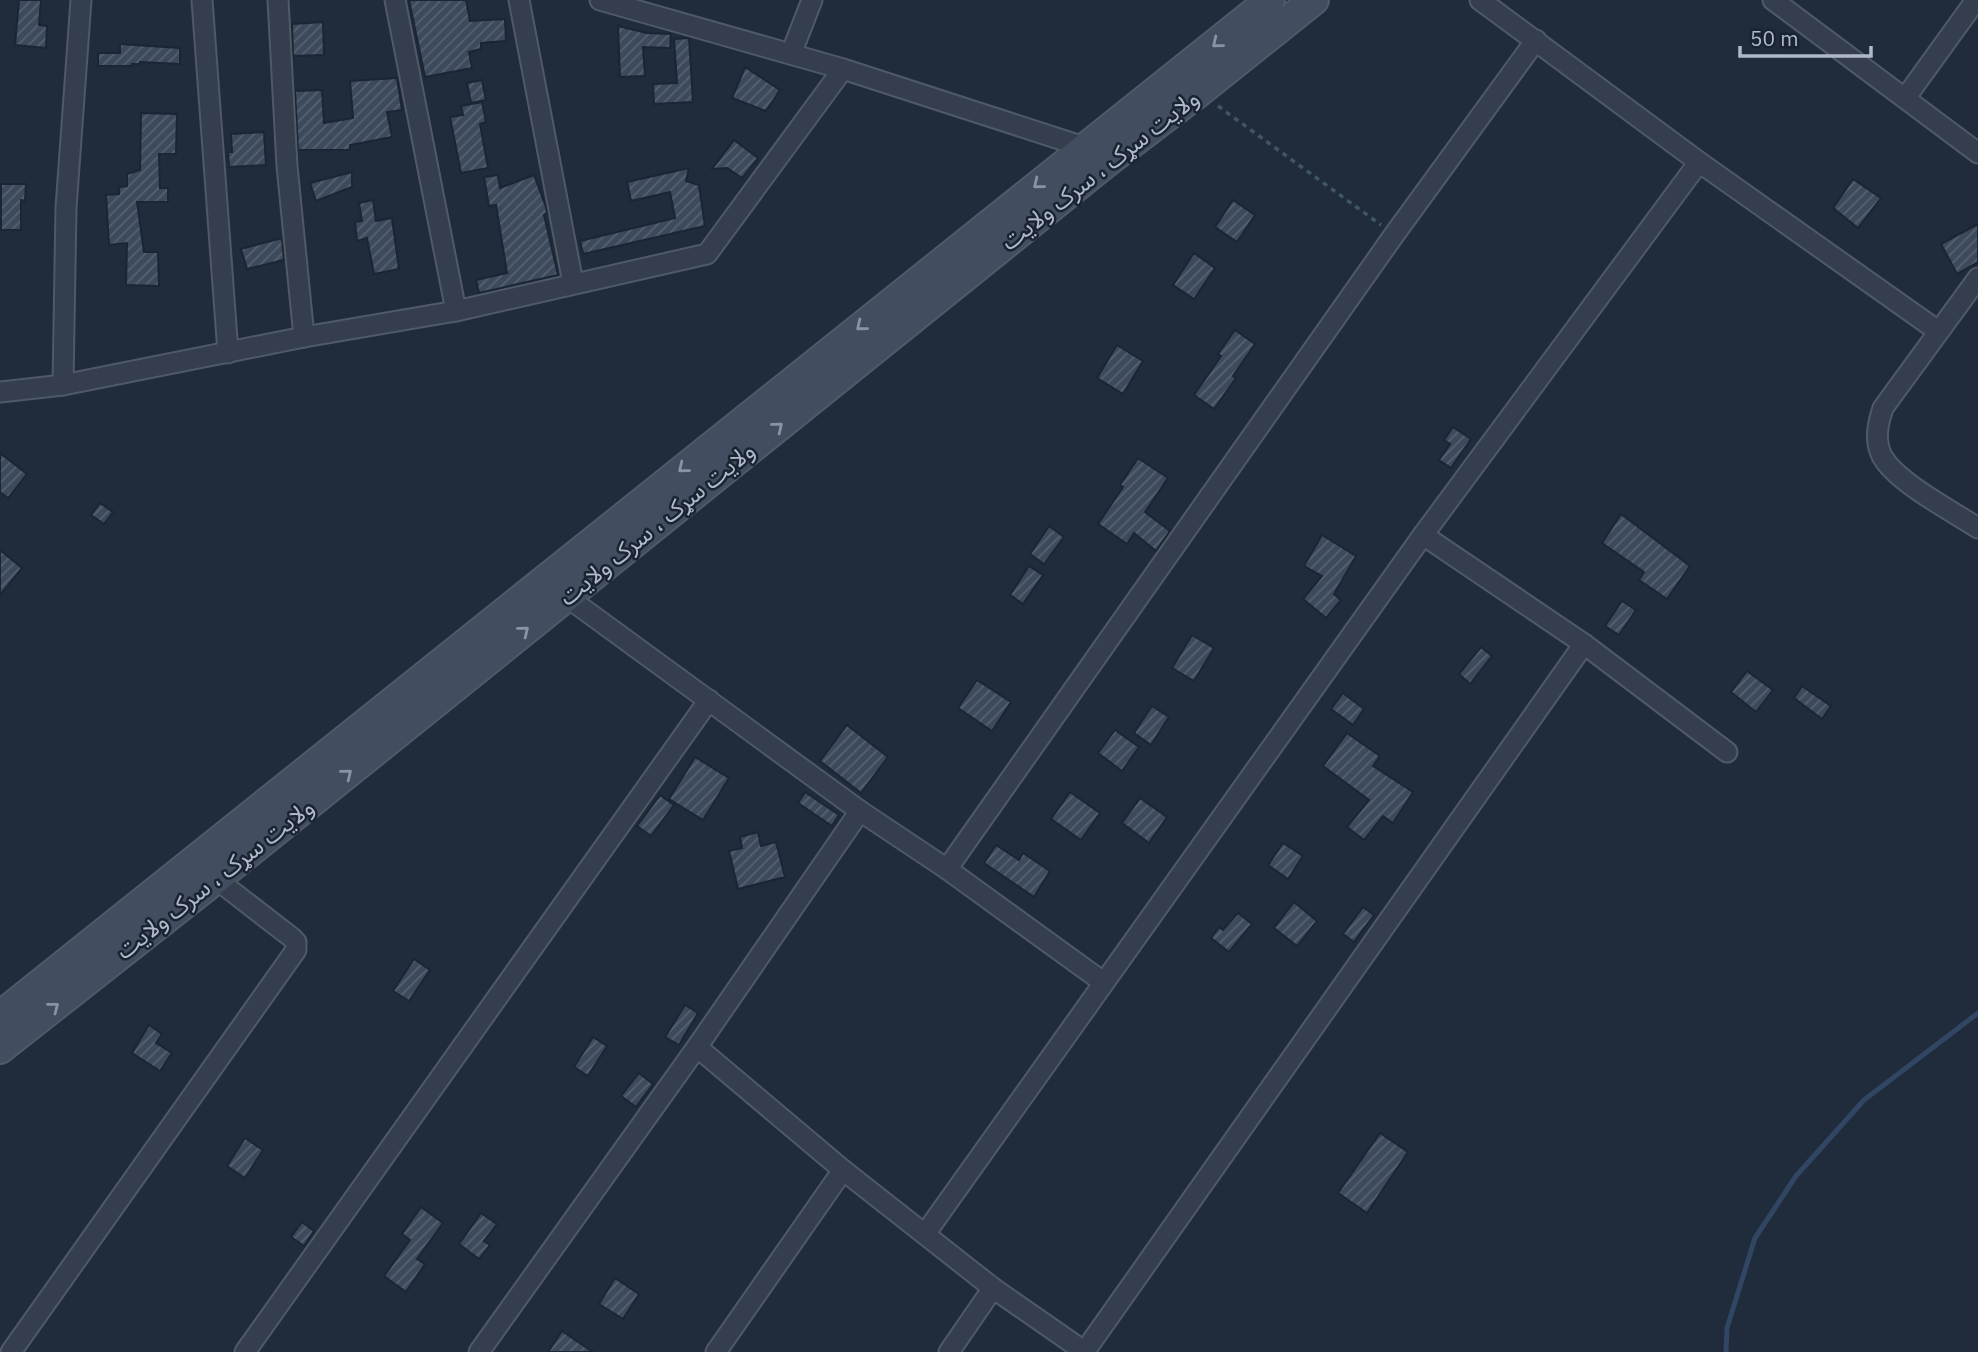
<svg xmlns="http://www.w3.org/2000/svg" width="1978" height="1352" font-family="'IBM Plex Sans','Noto Sans Arabic',sans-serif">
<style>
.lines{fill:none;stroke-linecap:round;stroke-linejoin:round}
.stream{stroke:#314663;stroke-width:5}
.building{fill:url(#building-hatch);stroke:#1b2533;stroke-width:2}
.minor-casing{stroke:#4f5967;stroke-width:23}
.secondary-casing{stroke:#4f5967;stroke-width:32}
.path{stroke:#40575b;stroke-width:3.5;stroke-dasharray:5 5;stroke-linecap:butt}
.minor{stroke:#343e4c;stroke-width:19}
.secondary{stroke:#424d60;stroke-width:28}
.oneway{stroke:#8993a4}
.labels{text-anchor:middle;stroke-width:5;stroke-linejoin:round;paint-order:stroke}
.street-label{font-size:24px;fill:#afb9c8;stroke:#1a2331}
</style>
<defs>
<pattern id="building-hatch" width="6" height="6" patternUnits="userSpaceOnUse" patternTransform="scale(1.75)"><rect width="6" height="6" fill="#3c4a5c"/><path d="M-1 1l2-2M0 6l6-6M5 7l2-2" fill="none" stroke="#566272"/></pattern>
</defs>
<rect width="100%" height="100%" fill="#202c3c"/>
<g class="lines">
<polyline class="stream" points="1726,1352 1727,1328 1755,1238 1796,1176 1864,1100 1978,1013"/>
</g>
<g class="building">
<polygon points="19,0 41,0 39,25 47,26 46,48 15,45"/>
<polygon points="409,0 466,0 470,21 505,19 506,41 481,43 481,49 469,52 472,68 425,77"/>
<polygon points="323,22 324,55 293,56 292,24"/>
<polygon points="618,26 647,33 671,34 670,48 643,47 645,76 620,77"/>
<polygon points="689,38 693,102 654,104 653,84 677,83 674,39"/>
<polygon points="120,44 180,48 180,64 140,62 140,64 132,64 132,66 98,66 98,53 120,53"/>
<polygon points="745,67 780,90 766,111 732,98"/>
<polygon points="397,78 402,110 387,112 392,137 350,145 350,150 298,150 295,91 322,90 324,123 353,118 350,81"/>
<polygon points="482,80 486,100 471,103 467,83"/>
<polygon points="482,102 486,122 480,124 488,168 461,173 450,117 463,115 461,106"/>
<polygon points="141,113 177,114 176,154 159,154 160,188 168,188 168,202 137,202 144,252 158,252 159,286 126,285 127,243 109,245 106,195 119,194 119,187 127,186 127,174 140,170"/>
<polygon points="264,132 266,165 229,167 228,152 232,152 231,134"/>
<polygon points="734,140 758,158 742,178 727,168 712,169"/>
<polygon points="689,168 686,181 699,185 705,226 583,254 580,241 675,218 670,192 631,201 627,182"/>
<polygon points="352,172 352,187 316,201 310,183"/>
<polygon points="498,175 500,188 534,175 546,207 547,213 544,215 558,275 479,293 476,280 507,273 496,205 489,206 484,177"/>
<polygon points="1853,179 1881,198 1858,228 1833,208"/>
<polygon points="1,184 26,184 25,201 21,200 21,230 1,230"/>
<polygon points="373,200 376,221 392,218 399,269 374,274 367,238 357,241 355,222 362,221 359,203"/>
<polygon points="1233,200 1255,215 1237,242 1215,227"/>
<polygon points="1978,224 1978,262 1957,274 1941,244"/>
<polygon points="282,238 284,260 247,269 241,249"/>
<polygon points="1194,253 1215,268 1194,299 1173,285"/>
<polygon points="1235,330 1255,344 1233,376 1236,378 1214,409 1194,395 1221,356 1218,354"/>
<polygon points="1117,345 1143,361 1123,394 1097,378"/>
<polygon points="1453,427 1471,439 1451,468 1439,460 1450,444 1444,440"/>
<polygon points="0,453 27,474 8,498 0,492"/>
<polygon points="1138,458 1168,478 1145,512 1170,531 1156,551 1134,533 1127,544 1098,524 1123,487 1120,485"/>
<polygon points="100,503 113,512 104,524 91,515"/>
<polygon points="1621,514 1690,566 1667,599 1639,580 1644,572 1602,543"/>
<polygon points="1049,526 1064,537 1044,564 1030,554"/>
<polygon points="1322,535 1356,556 1334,594 1341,600 1326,618 1303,599 1322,576 1304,566"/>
<polygon points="0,550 22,568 0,595"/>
<polygon points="1029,566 1043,575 1023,604 1010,595"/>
<polygon points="1622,601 1636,610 1619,635 1605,626"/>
<polygon points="1192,635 1214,648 1194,681 1172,668"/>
<polygon points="1481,647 1492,656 1470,684 1459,674"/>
<polygon points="1747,671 1773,690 1756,712 1731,692"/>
<polygon points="977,680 1011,702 992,731 958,708"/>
<polygon points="1802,686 1831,706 1822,719 1794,698"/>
<polygon points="1343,693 1364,709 1353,725 1331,709"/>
<polygon points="1152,706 1169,717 1151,745 1134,733"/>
<polygon points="847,725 888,757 861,793 820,761"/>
<polygon points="1115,730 1139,747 1122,771 1098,753"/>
<polygon points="1347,733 1380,756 1373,766 1413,792 1393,823 1383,816 1364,840 1347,827 1369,800 1323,766"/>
<polygon points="695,757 729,778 703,820 669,799"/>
<polygon points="805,792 839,815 832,826 798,803"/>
<polygon points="1070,792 1100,813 1081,840 1051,819"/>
<polygon points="660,795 674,805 651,836 637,826"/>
<polygon points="1140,798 1167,817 1149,843 1122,823"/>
<polygon points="758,832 761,846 776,842 785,877 738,889 729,851 742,848 740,837"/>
<polygon points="1283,843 1303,856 1288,879 1268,865"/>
<polygon points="996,845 1019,860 1023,853 1050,871 1034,897 984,863"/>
<polygon points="1294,902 1317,921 1297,946 1274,928"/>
<polygon points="1363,907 1374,915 1354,942 1343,934"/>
<polygon points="1238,913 1252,924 1229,952 1211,938 1219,927 1223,930"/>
<polygon points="414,959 430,970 409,1001 393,991"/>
<polygon points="685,1005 698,1013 679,1045 665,1037"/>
<polygon points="149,1025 162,1034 156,1043 172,1053 160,1071 132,1053"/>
<polygon points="593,1037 607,1046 588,1076 574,1067"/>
<polygon points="639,1073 653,1084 636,1107 621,1096"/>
<polygon points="1380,1133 1408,1152 1367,1213 1338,1193"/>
<polygon points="245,1138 263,1150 245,1178 227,1166"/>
<polygon points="421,1207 443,1223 417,1259 425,1264 406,1292 384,1276 410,1240 402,1234"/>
<polygon points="481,1213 497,1224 484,1241 490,1245 479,1259 459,1244"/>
<polygon points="302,1222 314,1231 304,1246 291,1237"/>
<polygon points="615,1278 639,1294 623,1319 599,1304"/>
<polygon points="562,1331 593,1352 548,1352"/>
</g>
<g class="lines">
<g class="minor-casing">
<g id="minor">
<polyline points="202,0 228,353"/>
<polyline points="278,0 287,166 304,337"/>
<polyline points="395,0 456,311"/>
<polyline points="519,0 573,283"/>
<polyline points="600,0 843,69 1084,147 1093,153"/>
<polyline points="1480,0 1699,162 1938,331"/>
<polyline points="1773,0 1978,153"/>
<polyline points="791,54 812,0"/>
<polyline points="1906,97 1976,0"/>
<path d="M1978 278 1883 408C1878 423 1874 440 1882 456 1896 482 1952 511 1978 528"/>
<polyline points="63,385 66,208 81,0"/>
<polyline points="0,392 63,385 304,337 456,311 707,254 843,69"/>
<polyline points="567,597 860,811 947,869 1103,982"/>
<polyline points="1584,644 1727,752"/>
<polyline points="947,869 1394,235 1536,40"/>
<polyline points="697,1047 843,1170 993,1288 1085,1352"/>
<polyline points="925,1234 1423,535 1699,162"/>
<polyline points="1085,1351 1584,644 1423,535"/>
<polyline points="11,1352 296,950 296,942 291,937 216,879"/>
<polyline points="245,1352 709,700"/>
<polyline points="479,1352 697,1047 860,811"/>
<polyline points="716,1352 843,1170"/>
<polyline points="949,1352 993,1288"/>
</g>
</g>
<g class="secondary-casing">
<g id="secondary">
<polyline points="0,1016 1270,0"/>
<polyline points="0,1049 216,879 1107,162 1199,92 1314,0"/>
</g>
</g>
<polyline class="path" points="1218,106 1381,225"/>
<use href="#minor" class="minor"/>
<use href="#secondary" class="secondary"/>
</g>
<defs><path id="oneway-chevron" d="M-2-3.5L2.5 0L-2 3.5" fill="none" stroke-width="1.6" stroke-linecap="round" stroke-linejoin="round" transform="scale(1.75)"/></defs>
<g class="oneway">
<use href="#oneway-chevron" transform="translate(1217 43) rotate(141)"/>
<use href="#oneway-chevron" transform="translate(1038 184) rotate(141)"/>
<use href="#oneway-chevron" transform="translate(861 326) rotate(141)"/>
<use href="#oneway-chevron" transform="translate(778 427) rotate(-39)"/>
<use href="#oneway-chevron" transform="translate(683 468) rotate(141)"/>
<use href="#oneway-chevron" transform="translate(524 631) rotate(-39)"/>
<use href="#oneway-chevron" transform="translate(347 774) rotate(-39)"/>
<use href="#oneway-chevron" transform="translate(54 1007) rotate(-38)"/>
</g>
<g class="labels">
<g class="street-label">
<text transform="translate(1100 170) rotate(-38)" y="8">ولایت سړک ، سرک ولایت</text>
<text transform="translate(657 524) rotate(-39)" y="8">ولایت سړک ، سرک ولایت</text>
<text transform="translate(215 879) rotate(-38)" y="8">ولایت سړک ، سرک ولایت</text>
</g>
</g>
<path d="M1740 46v10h131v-10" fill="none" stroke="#afb9c8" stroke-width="3.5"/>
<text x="1750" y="46" font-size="21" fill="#afb9c8" stroke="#1a2331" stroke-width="5" paint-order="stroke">50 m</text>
</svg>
